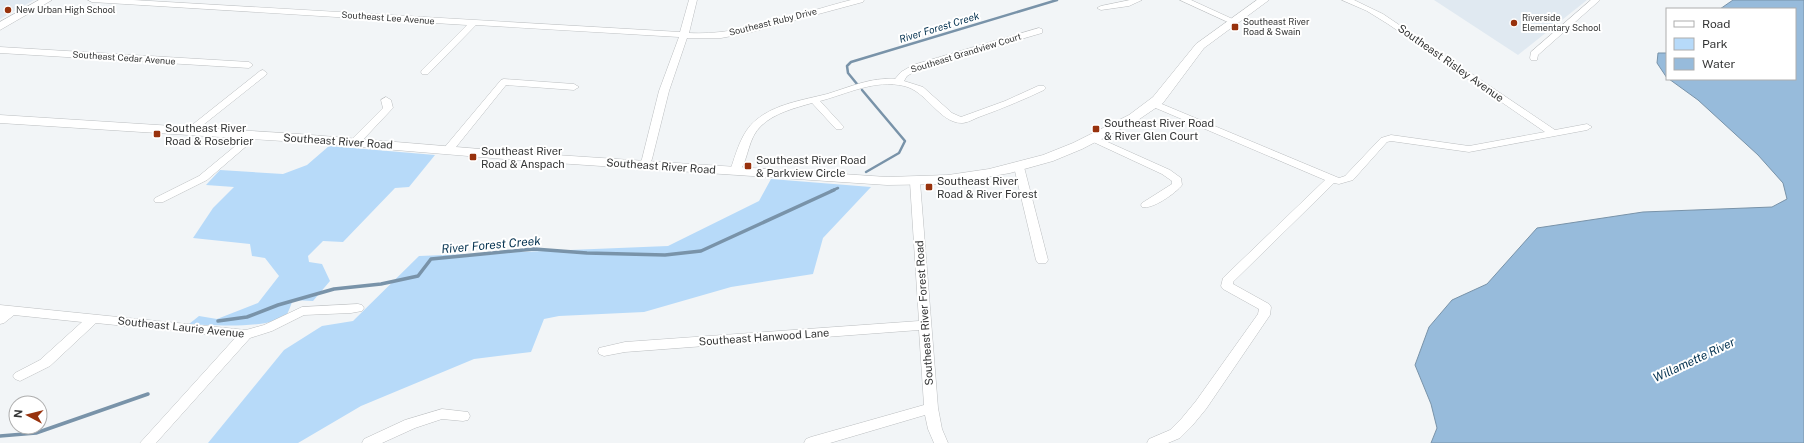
<svg xmlns="http://www.w3.org/2000/svg" width="1804" height="443" font-family="'Public Sans',sans-serif">
<style>
.built{fill:#e0e9f1}
.green{fill:#b7daf9}
.water{fill:#97bbdb;stroke:#7993a9}
.lines{fill:none;stroke-linecap:round;stroke-linejoin:round}
.stream-far1{stroke:#7993a9;stroke-width:2.5}
.stream{stroke:#7993a9;stroke-width:3.5}
.street-casing{stroke:#bbbec0;stroke-width:1}
.secondary-casing{stroke:#bbbec0;stroke-width:1}
.street{fill:#fff;fill-rule:evenodd}
.secondary{fill:#fff;fill-rule:evenodd}
.poi-dot{fill:#98320d;stroke:#fff;stroke-width:1.5}
.labels{text-anchor:middle;stroke-width:4;stroke-linejoin:round;paint-order:stroke}
.far-poi-label{font-size:9px;fill:#343535;stroke:#fff;text-anchor:start}
.far-street-label{font-size:9px;fill:#343535;stroke:#fff}
.far-water-label{font-size:10px;font-style:italic;fill:#043250;stroke:#fff}
.street-label{font-size:11px;fill:#343535;stroke:#fff}
.poi-label{font-size:11px;fill:#343535;stroke:#fff;text-anchor:start}
.water-label{font-size:12px;font-style:italic;fill:#043250;stroke:#fff}
</style>
<rect width="100%" height="100%" fill="#f2f5f7"/>
<g class="built">
<polygon points="0,0 34,0 0,19"/>
<polygon points="1434,0 1587,0 1518,55"/>
</g>
<g class="green">
<path d="M329 146 435 155 409 187 395 188 343 242 323 241 308 256 309 262 322 264 330 281 313 301 293 300C291 304 289 311 287 314 271 330 210 325 189 324L199 316 217 319 258 303 279 276 265 258 252 256 250 244 193 238 213 208 234 187 206 185 220 170 283 174 307 165Z"/>
<polygon points="771,179 871,187 823,238 813,274 731,287 644,312 559,316 544,319 531,352 474,359 361,406 298,443 208,443 284,350 322,326 353,321 419,256 668,246 759,201"/>
</g>
<g class="water">
<polygon points="1733,0 1804,0 1804,443 1431,443 1437,428 1431,404 1415,365 1429,327 1452,300 1487,284 1537,228 1643,212 1772,207 1787,199 1783,183 1758,155 1698,100 1669,79 1795,79 1795,9 1720,9"/>
<polygon points="1658,53 1667,53 1667,78 1657,63"/>
</g>
<g class="lines">
<g class="stream-far1">
<polyline points="857,84 848,73 847,66 851,62 1057,0"/>
<polyline points="862,90 905,141 899,153 866,172"/>
<polyline points="831,191 838,188"/>
</g>
<g class="stream">
<polyline points="218,321 247,317 278,305 334,289 381,284 418,276 431,259 534,249 587,253 665,255 701,251 834,190"/>
<polyline points="0,436 36,433 148,394"/>
</g>
<g class="street-casing">
<g id="street">
<path d="M88 0H133L680 32 689 0H697L689 33C741 36 800 13 851 0H864L863 2 748 33 721 38H687L669 91 652 159 648 167 644 168 639 165 642 159 659 91 679 37 476 25 428 74H422L421 72 422 70 467 25 92 2Z"/>
<polygon points="1130,0 1142,0 1129,6 1101,10 1097,8 1101,6"/>
<polygon points="1180,0 1191,0 1237,21 1233,23 1230,23"/>
<polygon points="1342,0 1354,0 1383,14 1555,130 1587,124 1592,127 1587,130 1469,152 1391,141 1387,142 1353,180 1339,184 1334,183 1233,282 1233,284 1269,304 1271,307 1270,315 1206,409 1192,426 1180,438 1168,443 1147,443 1149,439 1170,430 1182,418 1196,401 1258,314 1259,309 1223,289 1221,286 1223,278 1325,180 1151,106 1149,104 1151,102 1157,102 1339,178 1345,176 1381,138 1391,135 1469,146 1545,132 1388,24 1367,11"/>
<polygon points="1591,0 1600,0 1538,55 1537,60 1531,60 1530,58 1531,52"/>
<path d="M1039 28 1042 29V33L919 69 907 76 904 81 923 87 952 113 961 117 1005 101 1038 86H1044L1046 88 1044 90C1023 100 1001 109 979 117 974 119 967 123 962 123 939 123 927 91 904 86 875 79 847 94 820 101L842 125 844 127 842 129H836L812 103C795 108 774 113 761 126 748 138 749 157 740 171 738 174 738 173 735 174L730 171C736 154 741 132 756 120 775 104 803 100 827 94 850 87 871 77 895 79L901 72 913 65Z"/>
<polygon points="0,47 249,62 253,65 249,68 0,53"/>
<polygon points="263,70 267,73 266,75 193,133 187,133 185,131 187,129 260,71"/>
<polygon points="504,79 574,84 579,87 574,90 506,85 452,152 444,152 443,150 444,148 501,80"/>
<polygon points="386,97 391,100 393,108 391,110 359,144 351,144 350,142 351,140 383,108 381,100"/>
<polygon points="254,132 257,133 259,135 257,137 207,180 163,202 155,202 154,200 155,198 199,176 251,133"/>
<path d="M1092 135 1170 170 1181 178 1182 185C1176 193 1152 210 1142 207L1141 205 1142 203 1172 184V181L1162 174 1089 140 1087 138Z"/>
<polygon points="1019,164 1024,167 1048,260 1046,263 1038,263 1036,260 1014,167"/>
<polygon points="915,179 920,182 938,408 942,429 948,443 934,443 928,429 925,415 830,443 804,443 806,439 811,437 924,405 919,330 625,352 604,356 599,354 598,351 599,348 625,342 919,321 910,182"/>
<polygon points="358,304 362,305 364,308 362,311 351,313 304,315 272,331 250,338 156,443 140,443 236,337 96,323 50,366 20,381 15,379 13,376 15,373 40,360 82,322 14,315 4,323 0,324 0,305 246,330 264,325 302,307"/>
<polygon points="442,409 468,412 470,416 468,420 463,421 442,419 415,428 382,443 362,443 364,439 405,420"/>
</g>
</g>
<g class="secondary-casing">
<g id="secondary">
<polygon points="39,0 52,0 0,30 0,22"/>
<polygon points="1257,0 1269,0 1204,48 1163,103 1138,120 1082,149 1053,161 1010,173 948,184 887,185 541,162 299,142 0,123 0,115 299,134 541,154 887,177 948,175 989,169 1043,155 1073,143 1129,115 1153,97 1196,44"/>
</g>
</g>
<use href="#street" class="street"/>
<use href="#secondary" class="secondary"/>
</g>
<g class="poi-dot">
<circle cx="8" cy="10" r="4"/>
<circle cx="1514" cy="23" r="4"/>
<rect x="1231" y="23" width="8" height="8" rx="2"/>
<rect x="1092" y="125" width="8" height="8" rx="2"/>
<rect x="153" y="130" width="8" height="8" rx="2"/>
<rect x="469" y="153" width="8" height="8" rx="2"/>
<rect x="744" y="162" width="8" height="8" rx="2"/>
<rect x="925" y="183" width="8" height="8" rx="2"/>
</g>
<g class="labels">
<g class="far-poi-label">
<text x="16" y="13">New Urban High School</text>
<text x="1522" y="21">Riverside<tspan x="1522" dy="10">Elementary School</tspan></text>
<text x="1243" y="25">Southeast River<tspan x="1243" dy="10">Road &amp; Swain</tspan></text>
</g>
<g class="far-street-label">
<text transform="translate(388 18) rotate(4)" y="3">Southeast Lee Avenue</text>
<text transform="translate(773 22) rotate(-14)" y="3">Southeast Ruby Drive</text>
<text transform="translate(966 53) rotate(-17)" y="3">Southeast Grandview Court</text>
<text transform="translate(124 58) rotate(4)" y="3">Southeast Cedar Avenue</text>
</g>
<g class="far-water-label">
<text transform="translate(939 27) rotate(-17)" y="4">River Forest Creek</text>
</g>
<g class="street-label">
<text transform="translate(1451 63) rotate(35)" y="4">Southeast Risley Avenue</text>
<text transform="translate(338 141) rotate(4)" y="4">Southeast River Road</text>
<text transform="translate(661 166) rotate(4)" y="4">Southeast River Road</text>
<text transform="translate(924 313) rotate(-94)" y="4">Southeast River Forest Road</text>
<text transform="translate(181 327) rotate(6)" y="4">Southeast Laurie Avenue</text>
<text transform="translate(764 337) rotate(-4)" y="4">Southeast Hanwood Lane</text>
</g>
<g class="poi-label">
<text x="1104" y="127">Southeast River Road<tspan x="1104" dy="13">&amp; River Glen Court</tspan></text>
<text x="165" y="132">Southeast River<tspan x="165" dy="13">Road &amp; Rosebrier</tspan></text>
<text x="481" y="155">Southeast River<tspan x="481" dy="13">Road &amp; Anspach</tspan></text>
<text x="756" y="164">Southeast River Road<tspan x="756" dy="13">&amp; Parkview Circle</tspan></text>
<text x="937" y="185">Southeast River<tspan x="937" dy="13">Road &amp; River Forest</tspan></text>
</g>
<g class="water-label">
<text transform="translate(491 245) rotate(-5)" y="4">River Forest Creek</text>
<text transform="translate(1694 360) rotate(-25)" y="4">Willamette River</text>
</g>
</g>
<rect x="1666" y="8" width="130" height="72" fill="#ffffff" stroke="#aeaeae"/>
<rect x="1674" y="21" width="20" height="6" fill="#ffffff" stroke="#aeaeae"/>
<text x="1702" y="28" font-size="12" fill="#343535">Road</text>
<rect x="1674" y="38" width="20" height="12" fill="#b7daf9" stroke="#aeaeae"/>
<text x="1702" y="48" font-size="12" fill="#343535">Park</text>
<rect x="1674" y="58" width="20" height="12" fill="#97bbdb" stroke="#aeaeae"/>
<text x="1702" y="68" font-size="12" fill="#343535">Water</text>
<g transform="translate(28 415) rotate(277)"><circle r="19" fill="#ffffff" stroke="#aeaeae"/>
<path d="M0-3L7 15L0 10L-7 15Z" fill="#98320d"/>
<text y="-6" font-size="11" font-weight="bold" text-anchor="middle" fill="#343535">N</text>
</g>
</svg>
